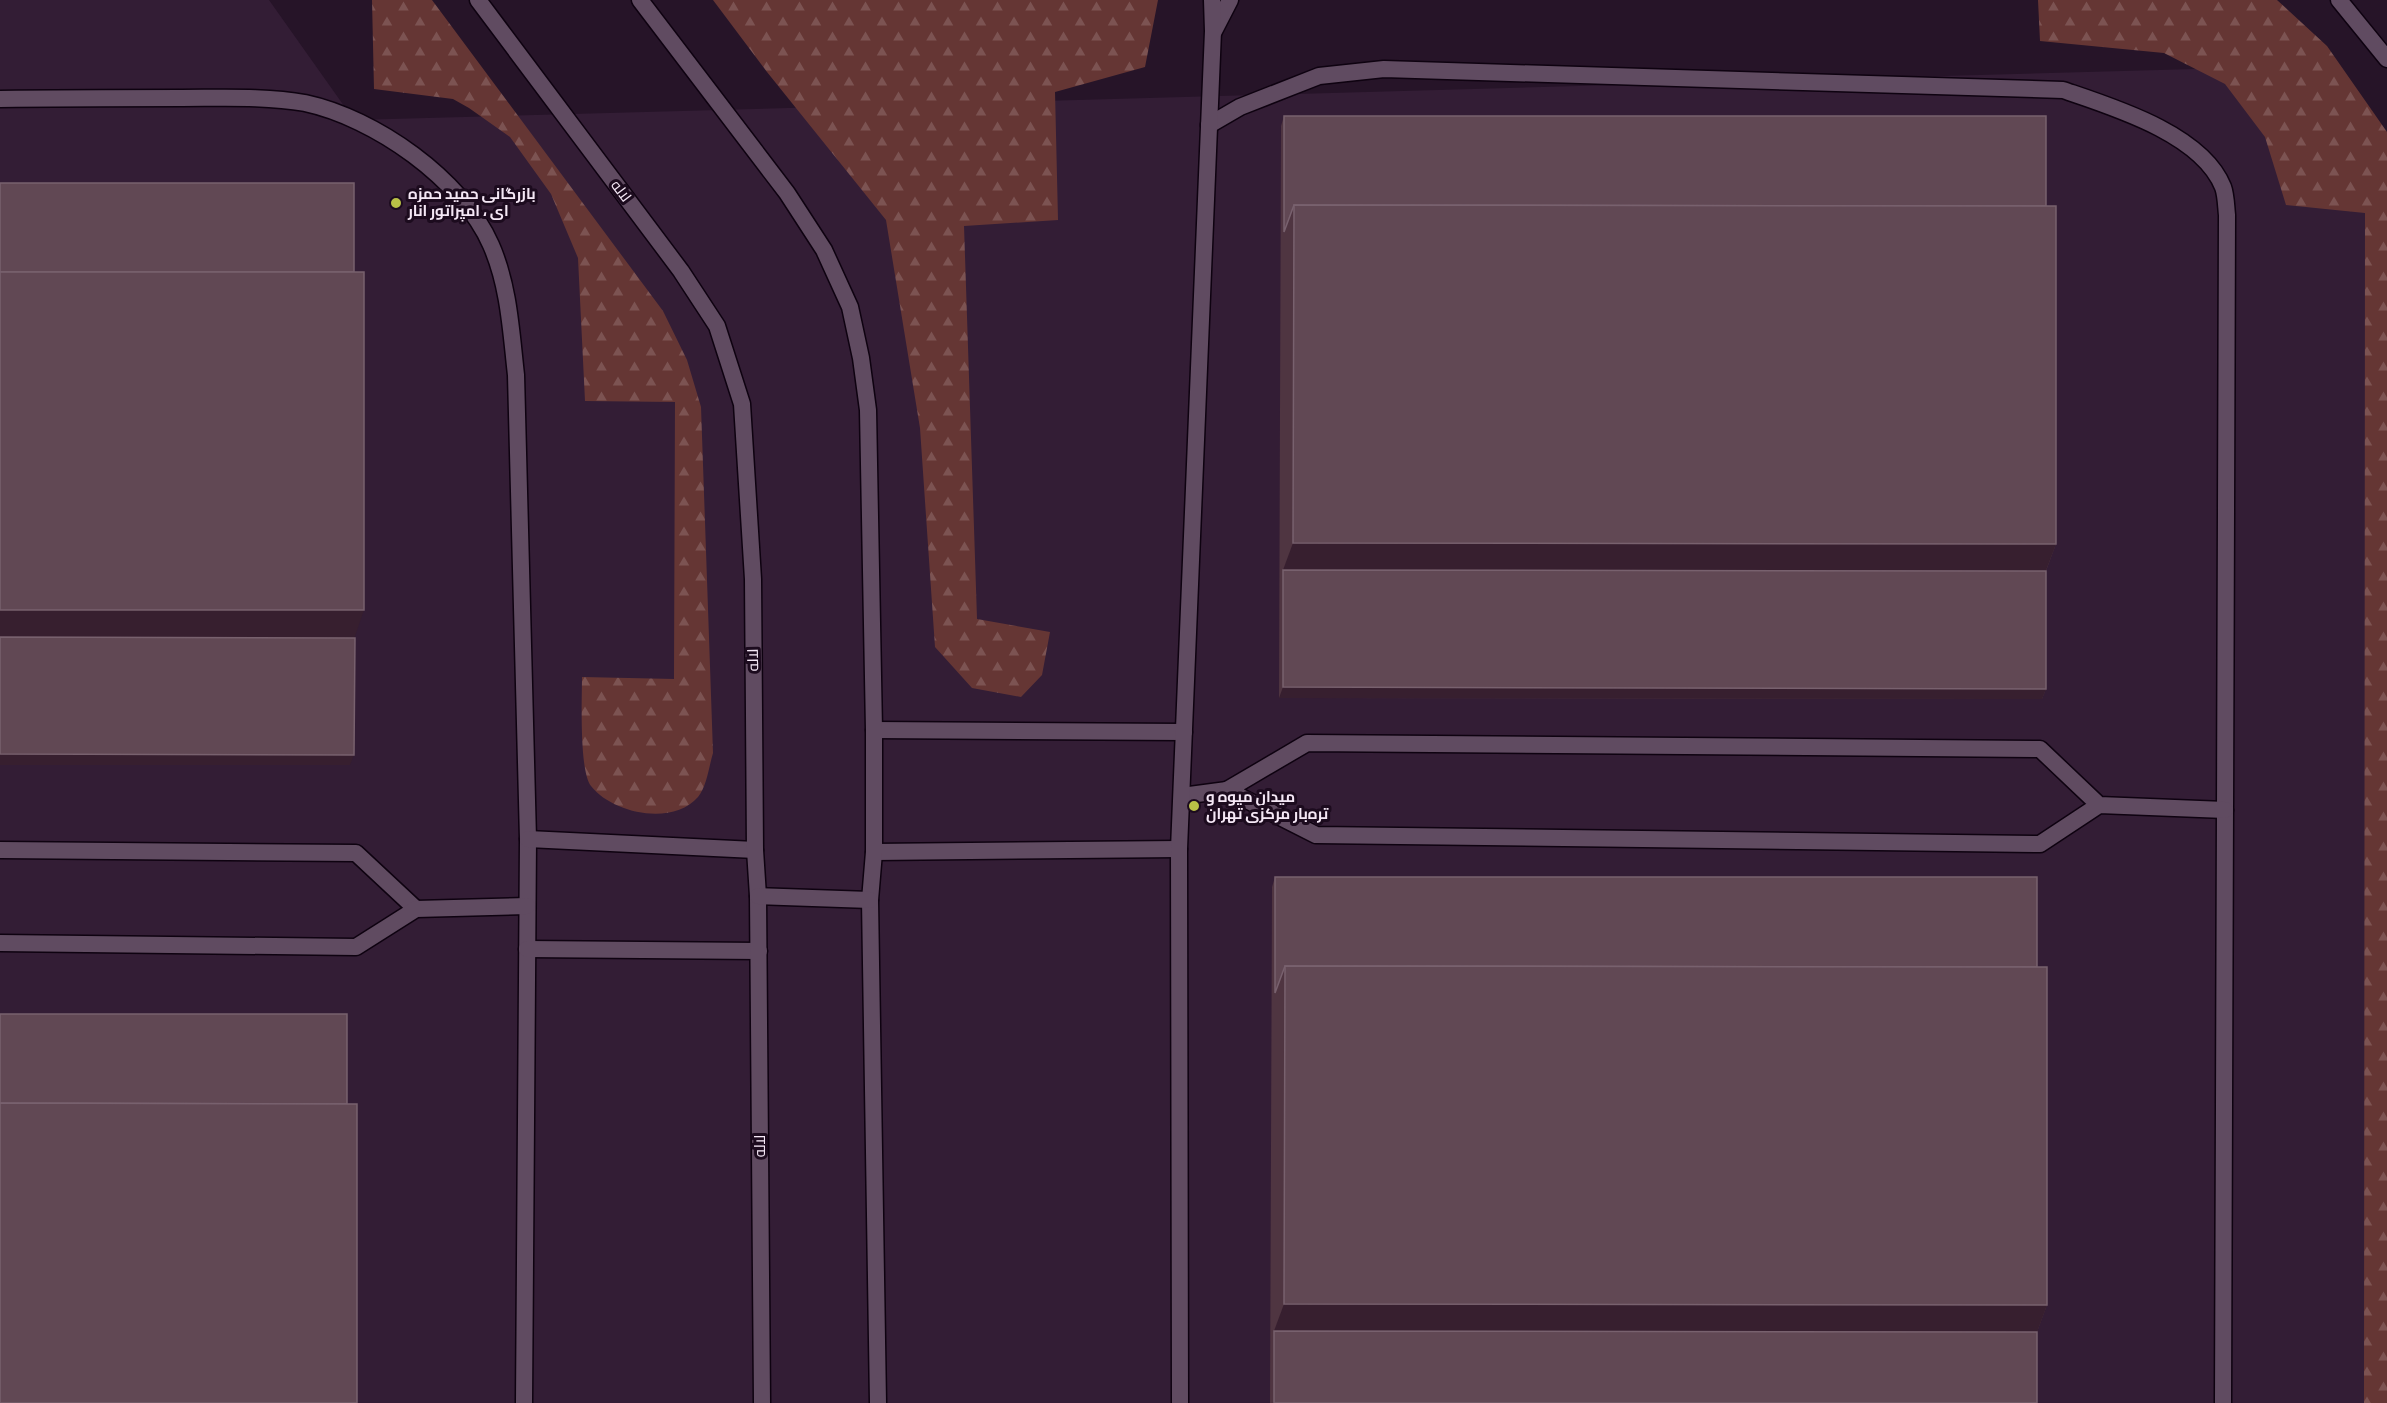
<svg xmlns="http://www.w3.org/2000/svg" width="2387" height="1403" font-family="Manrope,Cairo,sans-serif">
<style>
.built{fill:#331d35}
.forest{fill:url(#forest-firs)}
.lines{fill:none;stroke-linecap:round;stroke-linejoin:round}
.service-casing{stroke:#0e0210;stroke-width:19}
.tertiary-casing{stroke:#0e0210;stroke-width:19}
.service{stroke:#604b61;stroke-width:16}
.tertiary{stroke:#604b61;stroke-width:16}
.wall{fill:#4f3541}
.shaded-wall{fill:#371f2f}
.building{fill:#614854;stroke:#78616e;stroke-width:1.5}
.poi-dot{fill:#b9c146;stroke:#1c0b1e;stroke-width:2}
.labels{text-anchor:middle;stroke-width:6;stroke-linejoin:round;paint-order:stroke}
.street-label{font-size:15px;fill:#f5e8f6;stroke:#1c0b1e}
.poi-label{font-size:15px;font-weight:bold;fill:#f5e8f6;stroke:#1c0b1e;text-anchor:start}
</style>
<defs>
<pattern id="forest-firs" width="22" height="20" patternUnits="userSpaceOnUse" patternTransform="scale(1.5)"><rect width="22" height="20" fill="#653634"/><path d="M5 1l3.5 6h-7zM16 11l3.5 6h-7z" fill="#7c5352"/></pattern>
</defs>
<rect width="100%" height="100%" fill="#261428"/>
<polygon class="built" points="0,0 269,0 354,120 2268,67 2387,208 2387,1403 0,1403"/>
<g class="forest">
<path d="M372 0H432L663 311 687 360 701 407 713 753C709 766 707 786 698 797 673 826 613 814 591 786 579 771 582 698 582 677L674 679 675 402 585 401 578 258 551 194 510 137 469 108 453 99 374 89Z"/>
<polygon points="713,0 1158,0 1145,67 1055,92 1058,220 964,226 977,619 1050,632 1042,675 1021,697 972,688 935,647 920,428 886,220 767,72"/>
<polygon points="2038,0 2277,0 2327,46 2387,132 2387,1403 2364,1403 2365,213 2286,205 2265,137 2225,84 2164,53 2040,41"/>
</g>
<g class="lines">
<g class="service-casing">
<g id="service">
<polyline points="1214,31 1230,0"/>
<path d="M0 99C61 98 122 98 182 98 222 98 267 96 305 103 375 118 462 179 491 245 509 286 511 331 516 375L528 839 524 1403"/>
<path d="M1209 125 1240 107 1319 76 1384 69 2063 90C2113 107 2202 134 2223 187 2226 195 2226 206 2227 215L2223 1403"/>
<polyline points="874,730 1184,732"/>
<polyline points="1182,796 1227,790"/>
<polyline points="2099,805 2040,749 1307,743 1227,790 1316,835 2040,844 2099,805 2225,810"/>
<polyline points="528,839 755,850"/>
<polyline points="0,850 356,853 416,909"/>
<polyline points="874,852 1179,849"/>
<polyline points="0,943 356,947 416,909 527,906"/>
<polyline points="527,949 759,951"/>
<polyline points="1180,1403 1179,849 1213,31 1212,0"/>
</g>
</g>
<g class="tertiary-casing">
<g id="tertiary">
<polyline points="478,0 681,271 717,326 742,404 753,579 755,850 758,896 762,1403"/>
<polyline points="640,0 787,193 824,250 850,307 861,358 868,410 874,730 874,852 870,900 878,1403"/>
<polyline points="2339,0 2387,59"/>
<polyline points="758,896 870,900"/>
</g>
</g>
<use href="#service" class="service"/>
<use href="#tertiary" class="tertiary"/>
</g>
<g class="wall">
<polygon points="1284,116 2046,206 2056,544 2046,571 2046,689 2042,699 1279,698 1281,126"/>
<polygon points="1275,877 2037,967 2047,1305 2037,1332 2037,1403 1270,1403 1272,887"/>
</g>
<g class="shaded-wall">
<polygon points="1293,543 2056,544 2042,581 1283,570"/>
<polygon points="0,610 364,610 351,648 0,647"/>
<polygon points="1283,687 2046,689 2042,699 1279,698"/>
<polygon points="0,754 354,755 350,765 0,765"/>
<polygon points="1284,1304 2047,1305 2033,1343 1274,1331"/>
</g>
<g class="building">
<polygon points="1284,116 2046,116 2046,206 1294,205 1284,232"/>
<rect x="0" y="183" width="354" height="89"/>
<polygon points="1294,205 2056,206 2056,544 1293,543"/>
<rect x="0" y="272" width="364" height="338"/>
<polygon points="1283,570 2046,571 2046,689 1283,687"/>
<polygon points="0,637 355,638 354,755 0,754"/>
<polygon points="1275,877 2037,877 2037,967 1285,966 1275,993"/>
<polygon points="1285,966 2047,967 2047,1305 1284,1304"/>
<polygon points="0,1014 347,1014 347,1104 0,1103"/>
<polygon points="0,1103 357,1104 357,1403 0,1403"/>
<polygon points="1274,1331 2037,1332 2037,1403 1274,1403"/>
</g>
<g class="poi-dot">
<circle cx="396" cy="203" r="6"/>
<circle cx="1194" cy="806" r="6"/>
</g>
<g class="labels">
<g class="street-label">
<text transform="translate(621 191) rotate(53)" y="5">لاله</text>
<text transform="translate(753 660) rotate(-91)" y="5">لاله</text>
<text transform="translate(760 1146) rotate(-90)" y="5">لاله</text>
</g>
<g class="poi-label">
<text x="408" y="199">بازرگانی حمید حمزه<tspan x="408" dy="17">ای ، امپراتور انار</tspan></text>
<text x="1206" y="802">میدان میوه و<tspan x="1206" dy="17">تره‌بار مرکزی تهران</tspan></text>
</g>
</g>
</svg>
